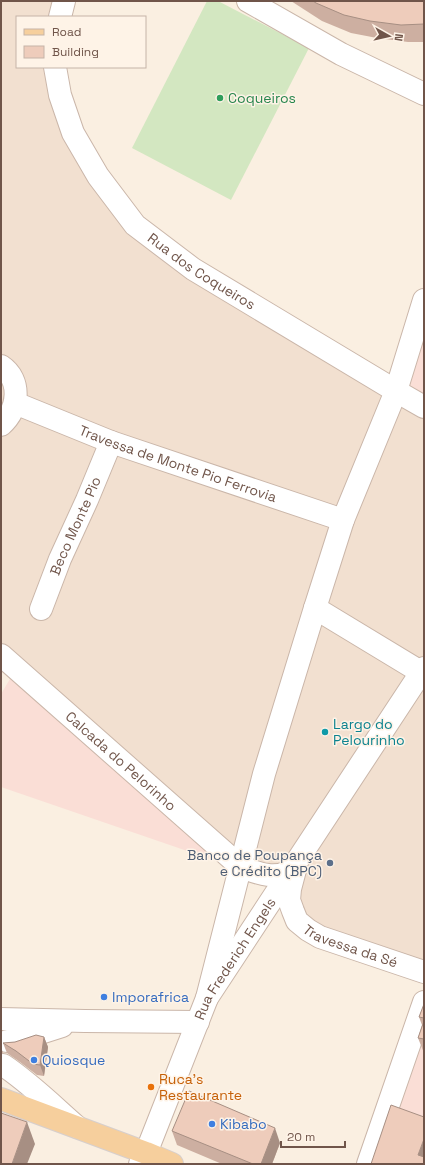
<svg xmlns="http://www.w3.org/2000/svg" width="425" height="1165" font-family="'Space Grotesk',sans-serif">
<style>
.residential{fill:#f2e0d0}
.commercial{fill:#faded6}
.pitch{fill:#d3e7c1}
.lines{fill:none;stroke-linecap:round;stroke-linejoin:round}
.minor-casing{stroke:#cab6a9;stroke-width:24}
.major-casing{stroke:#d7cfcc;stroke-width:24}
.minor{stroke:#fff;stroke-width:22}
.major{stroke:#f6cf9d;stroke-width:22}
.wall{fill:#cdafa1}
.shaded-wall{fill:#a78f83}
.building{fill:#ecb;stroke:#a78f83}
.leisure-dot{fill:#2e9e5b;stroke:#fef3e7;stroke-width:1.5}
.culture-dot{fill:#0f9aa8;stroke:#fef3e7;stroke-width:1.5}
.service-dot{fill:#5c6f8a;stroke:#fef3e7;stroke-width:1.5}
.shop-dot{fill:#3f7fe0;stroke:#fef3e7;stroke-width:1.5}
.food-dot{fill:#e8710a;stroke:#fef3e7;stroke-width:1.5}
.labels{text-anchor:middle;stroke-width:3;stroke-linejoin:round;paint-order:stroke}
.leisure-label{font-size:14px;fill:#27864d;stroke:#fef3e7;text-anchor:start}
.street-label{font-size:14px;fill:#70554a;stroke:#fef3e7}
.culture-label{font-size:14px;fill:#0d838f;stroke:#fef3e7;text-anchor:start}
.service-label{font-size:14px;fill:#4e5e75;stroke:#fef3e7;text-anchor:end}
.shop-label{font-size:14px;fill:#366cbe;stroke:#fef3e7;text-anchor:start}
.food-label{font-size:14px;fill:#c56008;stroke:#fef3e7;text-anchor:start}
</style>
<rect width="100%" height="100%" fill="#faefe1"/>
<g class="residential">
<polygon points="1,1 64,1 62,17 17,17 17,67 55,67 60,95 135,225 384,393 234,855 1,656"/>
<polygon points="396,391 424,407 424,972 297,921 294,864 265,866 260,860 256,853 256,846 315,608"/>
</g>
<g class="commercial">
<polygon points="424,304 424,407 396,391"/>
<polygon points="16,669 228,865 1,787 1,694"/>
<polygon points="424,1003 424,1164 368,1164"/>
</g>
<polygon class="pitch" points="207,1 218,1 309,48 231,200 132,148"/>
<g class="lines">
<g class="minor-casing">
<g id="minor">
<polyline points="248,1 341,54 424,94"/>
<polyline points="60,17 64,1"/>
<path id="s1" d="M55 67 60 95 73 133 98 176 135 225 193 269 396 391 424 407"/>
<path d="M1 366C22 380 19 409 1 425"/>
<path id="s2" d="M15 403 111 442 343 520"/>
<polyline points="315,608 424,674"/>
<path id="s3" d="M41 609 60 559 87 500 111 442"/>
<path id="s4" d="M1 655 241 867C258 873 273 880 290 871"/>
<path id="s5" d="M295 870 290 889 289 900 293 911 297 921 308 930 320 937 424 972"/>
<polyline points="207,998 264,774 315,608 343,520 396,391 424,300"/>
<polyline points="1,1019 85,1021 198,1022"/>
<polyline points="7,1041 15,1041 62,1026"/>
<path d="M3 1065C30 1083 53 1106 77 1127"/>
<path id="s6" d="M140 1164 146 1153 159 1120 207 998 424 668"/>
<polyline points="368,1164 424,1002"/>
</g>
</g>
<g class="major-casing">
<polyline id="major" points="1,1099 146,1153 172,1164"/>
</g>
<use href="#minor" class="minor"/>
<use href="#major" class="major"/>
</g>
<g class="wall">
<polygon points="291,1 424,1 424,42 408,42 377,38 351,33 322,21"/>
<polygon points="424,1004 424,1053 418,1038 422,1025 419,1017"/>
<polygon points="44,1037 48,1047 44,1076 37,1075 20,1062 7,1053 3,1043 15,1042"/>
<polygon points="1,1047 3,1053 1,1053"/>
<polygon points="172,1131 280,1143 272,1164 222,1164 177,1145"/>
</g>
<g class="shaded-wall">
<polygon points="44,1037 48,1047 44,1076 40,1065"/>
<polygon points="27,1122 35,1144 27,1164 12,1164"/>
<polygon points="275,1128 280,1143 272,1164 261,1164"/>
<polygon points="424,1139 424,1164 418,1155"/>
</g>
<g class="building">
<polygon points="313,1 424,1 424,24 401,25 370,21 344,15 316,3"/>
<polygon points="424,1004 424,1018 419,1017"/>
<polygon points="424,1021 424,1039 418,1038"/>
<polygon points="36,1035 44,1037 40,1065 33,1064 16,1051 3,1043 15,1042"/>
<polygon points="189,1091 275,1128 261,1164 253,1164 172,1131"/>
<polygon points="391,1105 424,1117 424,1139 418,1155 424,1157 424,1164 371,1164"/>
<polygon points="1,1113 27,1122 12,1164 1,1164"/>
</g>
<circle class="leisure-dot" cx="220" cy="98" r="4"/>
<circle class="culture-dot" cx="325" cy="732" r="4"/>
<circle class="service-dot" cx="330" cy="863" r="4"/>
<g class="shop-dot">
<circle cx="104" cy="997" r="4"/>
<circle cx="34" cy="1060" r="4"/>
<circle cx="212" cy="1124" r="4"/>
</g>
<circle class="food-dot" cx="151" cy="1087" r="4"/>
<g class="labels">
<g class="leisure-label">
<text x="228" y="103">Coqueiros</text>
</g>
<g class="street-label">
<text dy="5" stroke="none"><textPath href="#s1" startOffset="261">Rua dos Coqueiros</textPath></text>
<text dy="5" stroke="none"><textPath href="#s2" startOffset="174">Travessa de Monte Pio Ferrovia</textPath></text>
<text dy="5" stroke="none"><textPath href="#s3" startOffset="90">Beco Monte Pio</textPath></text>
<text dy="5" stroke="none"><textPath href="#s4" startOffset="160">Calcada do Pelorinho</textPath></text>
<text dy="5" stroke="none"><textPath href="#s5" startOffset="113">Travessa da Sé</textPath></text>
<text dy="5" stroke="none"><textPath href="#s6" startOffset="227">Rua Frederich Engels</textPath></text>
</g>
<g class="culture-label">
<text x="333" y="729">Largo do<tspan x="333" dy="16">Pelourinho</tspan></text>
</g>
<g class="service-label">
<text x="322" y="860">Banco de Poupança<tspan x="322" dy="16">e Crédito (BPC)</tspan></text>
</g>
<g class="shop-label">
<text x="112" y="1002">Imporafrica</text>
<text x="42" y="1065">Quiosque</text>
<text x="220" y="1129">Kibabo</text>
</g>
<g class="food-label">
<text x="159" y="1084">Ruca's<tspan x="159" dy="16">Restaurante</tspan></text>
</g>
</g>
<rect width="425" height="1165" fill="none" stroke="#70554a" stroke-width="4"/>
<rect x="16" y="16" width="130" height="52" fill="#fef3e7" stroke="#c5b4a8"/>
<rect x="24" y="29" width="20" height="6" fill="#f6cf9d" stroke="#c5b4a8"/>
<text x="52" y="36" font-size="12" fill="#70554a">Road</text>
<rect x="24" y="46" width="20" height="12" fill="#eeccbb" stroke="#c5b4a8"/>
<text x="52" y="56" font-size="12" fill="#70554a">Building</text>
<g transform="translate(389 36) rotate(98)" stroke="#fef3e7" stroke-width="3" paint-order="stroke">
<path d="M0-3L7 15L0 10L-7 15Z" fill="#70554a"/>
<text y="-6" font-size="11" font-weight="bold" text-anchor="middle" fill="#70554a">N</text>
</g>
<path d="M281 1141v6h64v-6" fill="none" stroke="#70554a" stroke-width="2"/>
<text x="287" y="1141" font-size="12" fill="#70554a" stroke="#fef3e7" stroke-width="3" paint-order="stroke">20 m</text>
</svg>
